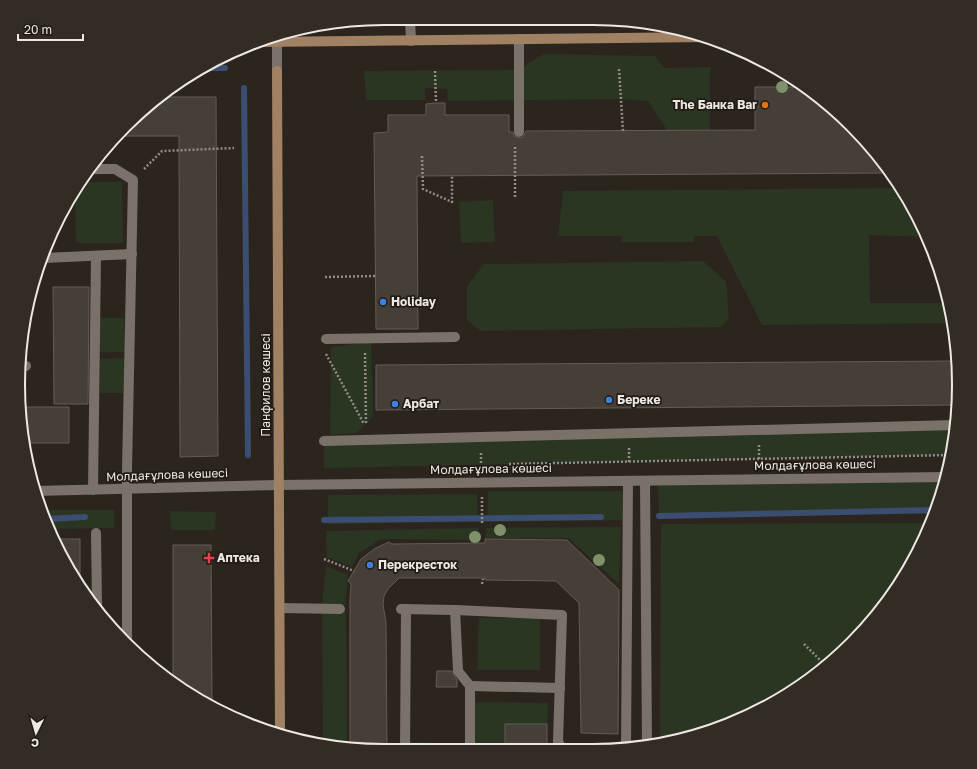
<svg xmlns="http://www.w3.org/2000/svg" width="977" height="769" font-family="'Golos Text',sans-serif">
<style>
.green{fill:#2a3622}
.lines{fill:none;stroke-linecap:round;stroke-linejoin:round}
.stream{stroke:#3b4d71;stroke-width:6}
.building{fill:#463f37;stroke:#645c54}
.path{stroke:#928c86;stroke-width:2.5;stroke-dasharray:2 2;stroke-linecap:butt}
.lane{stroke:#7a7269;stroke-width:10}
.street{stroke:#7a7269;stroke-width:10}
.secondary{stroke:#a08163;stroke-width:10}
.tree{fill:#7f916b}
.food-dot{fill:#e8710a;stroke:#221c15;stroke-width:1.5}
.shop-dot{fill:#3f7fe0;stroke:#221c15;stroke-width:1.5}
.health-dot{fill:#e0444e;stroke:#221c15;stroke-width:1.5}
.labels{text-anchor:middle;stroke-width:3.5;stroke-linejoin:round;paint-order:stroke}
.poi-label{font-size:12px;font-weight:bold;fill:#ece8e3;stroke:#221c15;text-anchor:start}
.street-label{font-size:12px;fill:#ece8e3;stroke:#221c15}
.rim{fill:none;stroke:#ece8e3;stroke-width:2}
</style>
<rect width="100%" height="100%" fill="#2c251e"/>
<g class="green">
<path d="M544 54 655 56 664 68 710 67V130H667L648 101 621 99 448 101 447 89 425 88V100H366L364 71 514 70V99C520 69 517 69 544 54Z"/>
<polygon points="82,182 122,182 123,243 76,243 75,191"/>
<polygon points="899,188 910,201 926,237 869,235 870,303 948,303 956,338 950,339 947,323 762,325 717,236 694,236 694,242 621,242 621,236 558,236 563,191"/>
<polygon points="493,200 495,242 461,243 459,202"/>
<polygon points="703,261 726,282 729,318 721,327 481,331 467,320 467,287 484,264"/>
<polygon points="99,318 124,318 125,352 100,352"/>
<polygon points="371,342 373,416 357,433 330,435 331,347"/>
<polygon points="125,358 125,393 100,393 100,359"/>
<polygon points="955,425 951,455 324,468 324,441"/>
<polygon points="658,480 946,480 933,514 659,516"/>
<polygon points="488,491 622,491 623,520 487,522"/>
<polygon points="477,494 478,522 328,524 328,495"/>
<polygon points="43,510 114,510 114,528 51,529"/>
<polygon points="170,511 216,512 215,530 171,530"/>
<polygon points="930,523 921,547 883,608 834,660 776,702 694,736 660,736 661,524"/>
<polygon points="621,527 619,584 568,538 485,538 487,528"/>
<polygon points="478,528 477,540 381,539 359,553 352,567 327,557 326,531"/>
<polygon points="326,566 348,575 345,605 322,605"/>
<polygon points="322,612 346,612 347,747 323,745"/>
<polygon points="479,618 540,618 540,670 477,670"/>
<polygon points="474,702 548,703 547,724 505,751 474,751"/>
<polygon points="410,742 465,744 466,751 410,751"/>
</g>
<g class="lines">
<g class="stream">
<polyline points="200,68 225,68"/>
<polyline points="244,88 248,455"/>
<polyline points="659,516 935,510"/>
<polyline points="47,519 85,517"/>
<polyline points="324,520 601,517"/>
</g>
</g>
<g class="building">
<polygon points="755,87 803,87 834,109 887,173 417,176 418,329 376,329 374,133 388,132 388,115 426,115 426,104 436,103 445,103 445,115 509,115 509,132 513,132 514,136 519,138 523,137 526,131 755,130"/>
<polygon points="162,97 216,97 218,456 180,457 179,136 117,136 126,125"/>
<polygon points="53,287 89,287 88,404 54,404"/>
<polygon points="957,361 958,405 376,410 376,365"/>
<polygon points="21,407 69,407 69,443 26,443"/>
<polygon points="55,539 80,539 80,586 67,568"/>
<polygon points="485,539 567,540 619,590 618,734 581,733 579,603 556,581 485,580 485,578 399,578 388,589 384,596 383,605 386,622 387,751 350,748 350,599 351,584 348,581 361,559 374,549 389,542 392,544 485,543"/>
<polygon points="173,545 211,545 212,705 173,682"/>
<polygon points="437,671 452,671 457,680 457,687 436,687"/>
<polygon points="505,724 547,724 547,750 505,751"/>
</g>
<g class="lines">
<g class="path">
<polyline points="619,69 623,131"/>
<polyline points="435,71 436,103"/>
<polyline points="515,147 515,199"/>
<polyline points="422,156 423,189 452,202 452,176"/>
<polyline points="144,169 162,151 234,148"/>
<polyline points="325,277 376,276"/>
<polyline points="365,353 366,424"/>
<polyline points="326,354 364,424"/>
<polyline points="481,453 481,465"/>
<polyline points="759,459 759,445"/>
<polyline points="629,462 629,448"/>
<polyline points="509,464 951,455"/>
<polyline points="482,497 482,525"/>
<polyline points="324,559 354,571"/>
<polyline points="482,584 483,579"/>
<polyline points="804,644 826,666"/>
<polyline points="807,676 812,676"/>
</g>
<g class="lane">
<polyline points="410,18 411,41"/>
<polyline points="519,132 519,39"/>
<polyline points="92,169 115,169 133,180 127,470 127,643"/>
<polyline points="44,258 132,254"/>
<polyline points="326,339 455,337"/>
<polyline points="20,366 26,366"/>
<polyline points="324,441 955,425"/>
<polyline points="645,481 647,744"/>
<polyline points="93,490 96,256"/>
<polyline points="93,604 97,604 96,533"/>
<polyline points="280,608 340,609"/>
<polyline points="401,609 455,610 562,615 558,742 563,750"/>
<polyline points="455,610 458,671 470,686 470,751"/>
<polyline points="470,686 560,688"/>
<polyline points="626,749 628,481"/>
<polyline points="405,751 406,609"/>
</g>
<g class="street">
<polyline points="277,36 277,71"/>
<polyline points="35,491 279,485 947,477"/>
</g>
<g class="secondary">
<polyline points="261,42 709,37"/>
<polyline points="277,71 280,734"/>
</g>
</g>
<g class="tree">
<circle cx="782" cy="87" r="6"/>
<circle cx="500" cy="530" r="6"/>
<circle cx="475" cy="537" r="6"/>
<circle cx="599" cy="560" r="6"/>
</g>
<circle class="food-dot" cx="765" cy="105" r="4"/>
<g class="shop-dot">
<circle cx="383" cy="302" r="4"/>
<circle cx="609" cy="400" r="4"/>
<circle cx="395" cy="404" r="4"/>
<circle cx="370" cy="565" r="4"/>
</g>
<path class="health-dot" d="M207 552h4v4h4v4h-4v4h-4v-4h-4v-4h4z"/>
<g class="labels">
<g class="poi-label">
<text x="757" y="109" text-anchor="end">The Банка Bar</text>
<text x="391" y="306">Holiday</text>
<text x="617" y="404">Береке</text>
<text x="403" y="408">Арбат</text>
<text x="217" y="562">Аптека</text>
<text x="378" y="569">Перекресток</text>
</g>
<g class="street-label">
<text transform="translate(266 385) rotate(-90)" y="4">Панфилов көшесі</text>
<text transform="translate(815 465) rotate(-1)" y="4">Молдағұлова көшесі</text>
<text transform="translate(491 469) rotate(-1)" y="4">Молдағұлова көшесі</text>
<text transform="translate(167 475) rotate(-2)" y="4">Молдағұлова көшесі</text>
</g>
</g>
<path d="M0 0H977V769H0ZM384 25H593A359 359 0 0 1 952 384V385A359 359 0 0 1 593 744H384A359 359 0 0 1 25 385V384A359 359 0 0 1 384 25Z" fill="#322c25" fill-rule="evenodd"/>
<path class="rim" d="M384 25H593A359 359 0 0 1 952 384V385A359 359 0 0 1 593 744H384A359 359 0 0 1 25 385V384A359 359 0 0 1 384 25Z"/>
<g transform="translate(36 733) rotate(185)" stroke="#221c15" stroke-width="3" paint-order="stroke">
<path d="M0-3L7 15L0 10L-7 15Z" fill="#ece8e3"/>
<text y="-6" font-size="11" font-weight="bold" text-anchor="middle" fill="#ece8e3">С</text>
</g>
<path d="M18 34v6h65v-6" fill="none" stroke="#ece8e3" stroke-width="2"/>
<text x="24" y="34" font-size="12" fill="#ece8e3" stroke="#221c15" stroke-width="3" paint-order="stroke">20 m</text>
</svg>
